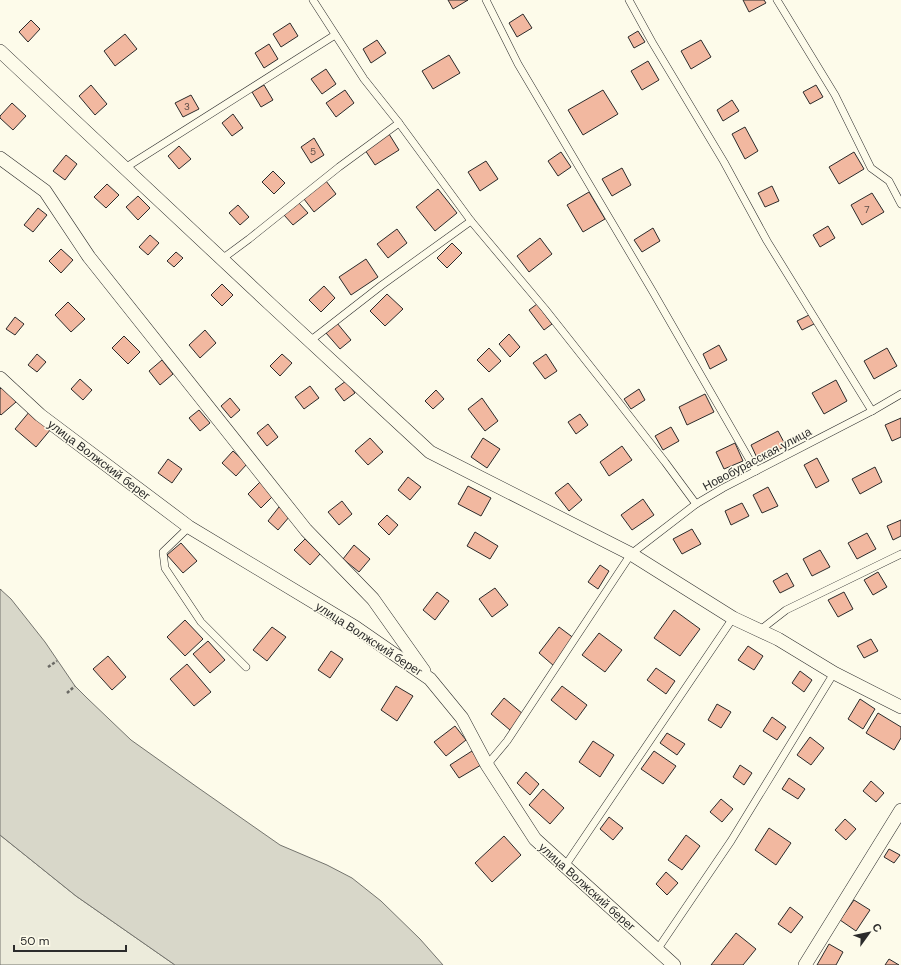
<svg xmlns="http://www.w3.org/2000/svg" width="901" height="965" font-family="'DM Sans',sans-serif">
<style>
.green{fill:#ecebdb;stroke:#74746e}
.water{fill:#d8d7c9;stroke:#74746e}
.building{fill:#f2b8a0;stroke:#2b2b2b}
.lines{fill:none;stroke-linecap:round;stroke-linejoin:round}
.service-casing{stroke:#2b2b2b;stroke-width:8}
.minor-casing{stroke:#2b2b2b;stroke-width:14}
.path{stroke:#6a6964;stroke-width:2.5;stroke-dasharray:3 2;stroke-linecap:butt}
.service{stroke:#fdfbea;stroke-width:7}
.minor{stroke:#fdfbea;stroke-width:13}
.labels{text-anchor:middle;stroke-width:3;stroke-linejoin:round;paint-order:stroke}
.number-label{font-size:10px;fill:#5d4e48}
.street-label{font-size:12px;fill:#2b2b2b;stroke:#fdfbea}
</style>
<rect width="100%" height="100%" fill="#fdfbea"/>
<polygon class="green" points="0,835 76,896 175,965 0,965"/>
<polygon class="water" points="0,589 11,599 45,642 75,686 87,698 131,740 197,787 280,845 327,865 352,878 381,901 420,939 443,965 175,965 76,896 0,835"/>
<g class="building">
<polygon points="448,0 468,0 453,9"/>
<polygon points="743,0 764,0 766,3 749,12"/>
<polygon points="523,14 532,28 517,37 509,23"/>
<polygon points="31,20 40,29 28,42 19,32"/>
<polygon points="290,23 298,36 281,47 273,34"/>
<polygon points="638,31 645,42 634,48 628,37"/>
<polygon points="125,34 137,49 115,66 104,51"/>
<polygon points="377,40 386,53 371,63 363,49"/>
<polygon points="701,40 711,57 691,69 681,51"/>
<polygon points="269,44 278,59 264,68 255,53"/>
<polygon points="449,55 460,73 433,89 422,71"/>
<polygon points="648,61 659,80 642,90 631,71"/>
<polygon points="326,69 336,84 322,94 311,79"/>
<polygon points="91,85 107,104 95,115 79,96"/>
<polygon points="264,85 273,100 261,107 252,92"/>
<polygon points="816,85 823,97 810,104 803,92"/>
<polygon points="345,90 354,103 336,117 326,103"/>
<polygon points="603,90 618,114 583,135 568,110"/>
<polygon points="191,95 199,109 183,117 175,103"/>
<polygon points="732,100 739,111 723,121 717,110"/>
<polygon points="12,103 26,116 13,130 0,118 0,116"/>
<polygon points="233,114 243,128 232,136 222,123"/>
<polygon points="745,127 758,151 745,159 732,134"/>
<polygon points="389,134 399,150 375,165 365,150"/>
<polygon points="314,138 324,155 311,163 301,147"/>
<polygon points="179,146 191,159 179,169 168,156"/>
<polygon points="561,152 571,167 558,176 548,161"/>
<polygon points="854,152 864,169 839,184 829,167"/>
<polygon points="66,155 77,164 65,180 53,171"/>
<polygon points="486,161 498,179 480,191 468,172"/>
<polygon points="622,168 631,185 612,196 602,179"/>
<polygon points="273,171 285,183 274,194 262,182"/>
<polygon points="326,181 336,194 314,212 304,199"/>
<polygon points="107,184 119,195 106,208 94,197"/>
<polygon points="772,186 779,201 765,207 758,193"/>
<polygon points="438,189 457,213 435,231 416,207"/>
<polygon points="589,192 605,219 583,232 567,205"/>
<polygon points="872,193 884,212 862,225 851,205"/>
<polygon points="138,196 150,208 138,220 126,207"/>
<polygon points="299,203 308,213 293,225 284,215"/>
<polygon points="238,205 249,217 240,225 229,213"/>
<polygon points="38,208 47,215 33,232 24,225"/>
<polygon points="828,226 835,238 820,247 813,235"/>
<polygon points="653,228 660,241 642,252 634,240"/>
<polygon points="397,229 407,243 388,258 377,244"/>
<polygon points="150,235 159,243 148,255 139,247"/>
<polygon points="540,238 552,254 529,272 517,256"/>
<polygon points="452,243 462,253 447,268 437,258"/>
<polygon points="61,249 73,260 61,273 49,261"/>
<polygon points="176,252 183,258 174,267 167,261"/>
<polygon points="366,259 378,277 351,295 339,277"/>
<polygon points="222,284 233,295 222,306 211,295"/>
<polygon points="324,286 335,298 321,312 309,300"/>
<polygon points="387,294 403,309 385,326 370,311"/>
<polygon points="68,302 85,319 71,332 55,315"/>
<polygon points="537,304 552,324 544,330 529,310"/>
<polygon points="813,313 818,322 802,330 797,321"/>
<polygon points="15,317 24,324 15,335 6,329"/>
<polygon points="337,323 351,340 340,349 326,333"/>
<polygon points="205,330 216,343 200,358 189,345"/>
<polygon points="509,334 520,347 510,357 499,344"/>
<polygon points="124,336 140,352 128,364 112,348"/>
<polygon points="719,345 727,360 710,369 703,354"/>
<polygon points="489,348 501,361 489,372 477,360"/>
<polygon points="887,348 897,366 874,379 864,361"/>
<polygon points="37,354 46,362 37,372 28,365"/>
<polygon points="282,354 292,363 280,376 270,366"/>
<polygon points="546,354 557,371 545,379 533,363"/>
<polygon points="162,360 173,374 160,385 149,371"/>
<polygon points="80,379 92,390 83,400 71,389"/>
<polygon points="836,380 847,401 824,414 812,393"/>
<polygon points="346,381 355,393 344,401 335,389"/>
<polygon points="310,386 319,398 304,409 295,397"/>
<polygon points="2,387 16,402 1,415 0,414 0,389"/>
<polygon points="639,389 645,400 631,409 624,399"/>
<polygon points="436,390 444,399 433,409 425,401"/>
<polygon points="705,394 714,412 687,425 679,407"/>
<polygon points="230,398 240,410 231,418 221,406"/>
<polygon points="482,398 498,421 485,431 468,409"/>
<polygon points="199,410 210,423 200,431 189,418"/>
<polygon points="30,411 51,429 36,447 15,429"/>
<polygon points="580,414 588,425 576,434 568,422"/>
<polygon points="901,418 901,437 892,441 885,425"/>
<polygon points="268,424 278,437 267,446 257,433"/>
<polygon points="671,427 679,441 663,450 655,436"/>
<polygon points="778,431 786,446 758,460 751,445"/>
<polygon points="370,438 383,452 368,465 355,451"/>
<polygon points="483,438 500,449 487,468 471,457"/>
<polygon points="735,443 743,461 724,469 716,452"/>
<polygon points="622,446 632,460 609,476 600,462"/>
<polygon points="233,451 247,464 236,476 222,463"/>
<polygon points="817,458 829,481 816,488 804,465"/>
<polygon points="168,459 182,469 172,483 158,473"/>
<polygon points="875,467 882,482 860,494 852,479"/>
<polygon points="408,477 421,487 410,500 398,490"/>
<polygon points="260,482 273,496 261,508 248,494"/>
<polygon points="568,483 582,500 569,511 555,493"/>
<polygon points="468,486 491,498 481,516 458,504"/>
<polygon points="768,487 778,506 762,513 753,495"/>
<polygon points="643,499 654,515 632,530 621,515"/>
<polygon points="342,501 352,514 339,525 328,512"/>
<polygon points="742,503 749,516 731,525 725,511"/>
<polygon points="279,507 290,516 278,530 268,521"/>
<polygon points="387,515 398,525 389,535 378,524"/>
<polygon points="901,520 901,536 893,540 887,526"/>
<polygon points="692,529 701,544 682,554 673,539"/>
<polygon points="475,532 498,546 490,559 467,546"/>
<polygon points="867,533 876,549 857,559 848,543"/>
<polygon points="305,539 320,554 310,565 294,550"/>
<polygon points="181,543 197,561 183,573 167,555"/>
<polygon points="354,545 370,559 359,572 343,559"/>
<polygon points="820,550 830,567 812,576 803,559"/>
<polygon points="600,565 609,571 598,589 588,582"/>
<polygon points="878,572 887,587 873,595 864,580"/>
<polygon points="787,573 794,586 780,593 773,581"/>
<polygon points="495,588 508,605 492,617 479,599"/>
<polygon points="437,592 449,601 435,620 423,610"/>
<polygon points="844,592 853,609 838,617 828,600"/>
<polygon points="674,610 700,629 680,656 654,638"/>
<polygon points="185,620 203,639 185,656 167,637"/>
<polygon points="272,627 286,637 267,661 253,650"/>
<polygon points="559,627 575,639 554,666 539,653"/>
<polygon points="599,633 622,650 605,672 582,655"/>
<polygon points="871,639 878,651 864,658 857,646"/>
<polygon points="208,641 225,660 210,673 193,654"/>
<polygon points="748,646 763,656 754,670 738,660"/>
<polygon points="331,651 343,659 330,678 318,670"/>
<polygon points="108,656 126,677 112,690 93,669"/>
<polygon points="187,664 211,692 194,706 170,679"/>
<polygon points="656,668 675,681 666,694 647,680"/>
<polygon points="800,671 812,680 804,692 792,683"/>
<polygon points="396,686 413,696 397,721 381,710"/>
<polygon points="562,686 587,705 576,720 551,700"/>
<polygon points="504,698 523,714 510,730 491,714"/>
<polygon points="860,699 875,709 863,729 848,719"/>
<polygon points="717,704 731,712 721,728 708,720"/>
<polygon points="878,713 901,727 901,738 894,750 866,733"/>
<polygon points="772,717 786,727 777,740 763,731"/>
<polygon points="455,726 466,740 446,756 434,742"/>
<polygon points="667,733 685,744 677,755 660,743"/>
<polygon points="810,737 824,748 811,765 797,755"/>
<polygon points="593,741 614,755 600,777 579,762"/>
<polygon points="472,751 481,765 459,778 450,765"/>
<polygon points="654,751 676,766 663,784 641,769"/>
<polygon points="740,765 752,773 744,785 733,777"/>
<polygon points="526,772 539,784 530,795 517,783"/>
<polygon points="789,778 805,789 798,799 782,789"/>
<polygon points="871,781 884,793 876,802 863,791"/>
<polygon points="543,789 564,808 550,824 529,805"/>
<polygon points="721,799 733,809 722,822 710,812"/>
<polygon points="609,817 623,828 613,840 600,829"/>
<polygon points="845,819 856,829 846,840 835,830"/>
<polygon points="769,828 791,843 776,865 755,850"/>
<polygon points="686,835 700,846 682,870 668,860"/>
<polygon points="504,836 521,855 492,882 475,863"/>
<polygon points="889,849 900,855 894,863 884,857"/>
<polygon points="666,872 678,883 667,895 656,884"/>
<polygon points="854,900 870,910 856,931 840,920"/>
<polygon points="790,907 803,917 791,933 778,924"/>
<polygon points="736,933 756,949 743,965 711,965"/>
<polygon points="829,944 843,952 836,965 817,965"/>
<polygon points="889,959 899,965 885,965"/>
</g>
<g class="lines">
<g class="service-casing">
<g id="service">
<polyline points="313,0 364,79 399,123 471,221 545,309 613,395 665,462 696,504"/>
<polyline points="486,0 518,64 653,292 756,471"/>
<polyline points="629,0 652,42 724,162 767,241 872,411"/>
<polyline points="777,0 835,95 871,168 889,181 901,204"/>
<polyline points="125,168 335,35"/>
<polyline points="222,259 249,239 339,167 399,123"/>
<polyline points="310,341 382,285 471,221"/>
<polyline points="189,527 163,552 165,568 201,622 246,667"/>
<polyline points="759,631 786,610 901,554"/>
<polyline points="487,765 507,741 631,554 696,504 723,488 872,411 901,394"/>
<polyline points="565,866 733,618"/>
<polyline points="657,950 731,841 834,673"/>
</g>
</g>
<g class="minor-casing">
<g id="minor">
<polyline points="0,51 271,305 430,452 631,554 733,618 778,639 834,673 901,707"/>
<polyline points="0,158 45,191 89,257 306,530 373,599 424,671"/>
<polyline points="0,378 40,415 189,527 355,627 430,679 462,718 487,765 535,839 674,965"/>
<polyline points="805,965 901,810"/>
</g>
</g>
<g class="path">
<polyline points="0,590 0,589"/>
<polyline points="48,667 57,661"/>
<polyline points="67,693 75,686"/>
</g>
<use href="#service" class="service"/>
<use href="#minor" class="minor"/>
</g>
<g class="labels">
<g class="number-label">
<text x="187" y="110">3</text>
<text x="313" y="155">5</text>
<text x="867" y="213">7</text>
</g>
<g class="street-label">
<text transform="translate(757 459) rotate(-28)" y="4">Новобурасская улица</text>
<text transform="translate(99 460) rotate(37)" y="4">улица Волжский берег</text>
<text transform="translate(369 639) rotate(33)" y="4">улица Волжский берег</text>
<text transform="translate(587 887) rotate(42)" y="4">улица Волжский берег</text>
</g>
</g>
<g transform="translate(869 933) rotate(57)" stroke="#fdfbea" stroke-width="3" paint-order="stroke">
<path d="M0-3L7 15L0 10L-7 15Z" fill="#2b2b2b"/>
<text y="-6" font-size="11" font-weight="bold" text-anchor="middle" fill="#2b2b2b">С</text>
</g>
<path d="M14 945v6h112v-6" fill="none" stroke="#2b2b2b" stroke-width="2"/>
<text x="20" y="945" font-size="12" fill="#2b2b2b" stroke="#fdfbea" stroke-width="3" paint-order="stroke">50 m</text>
</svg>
